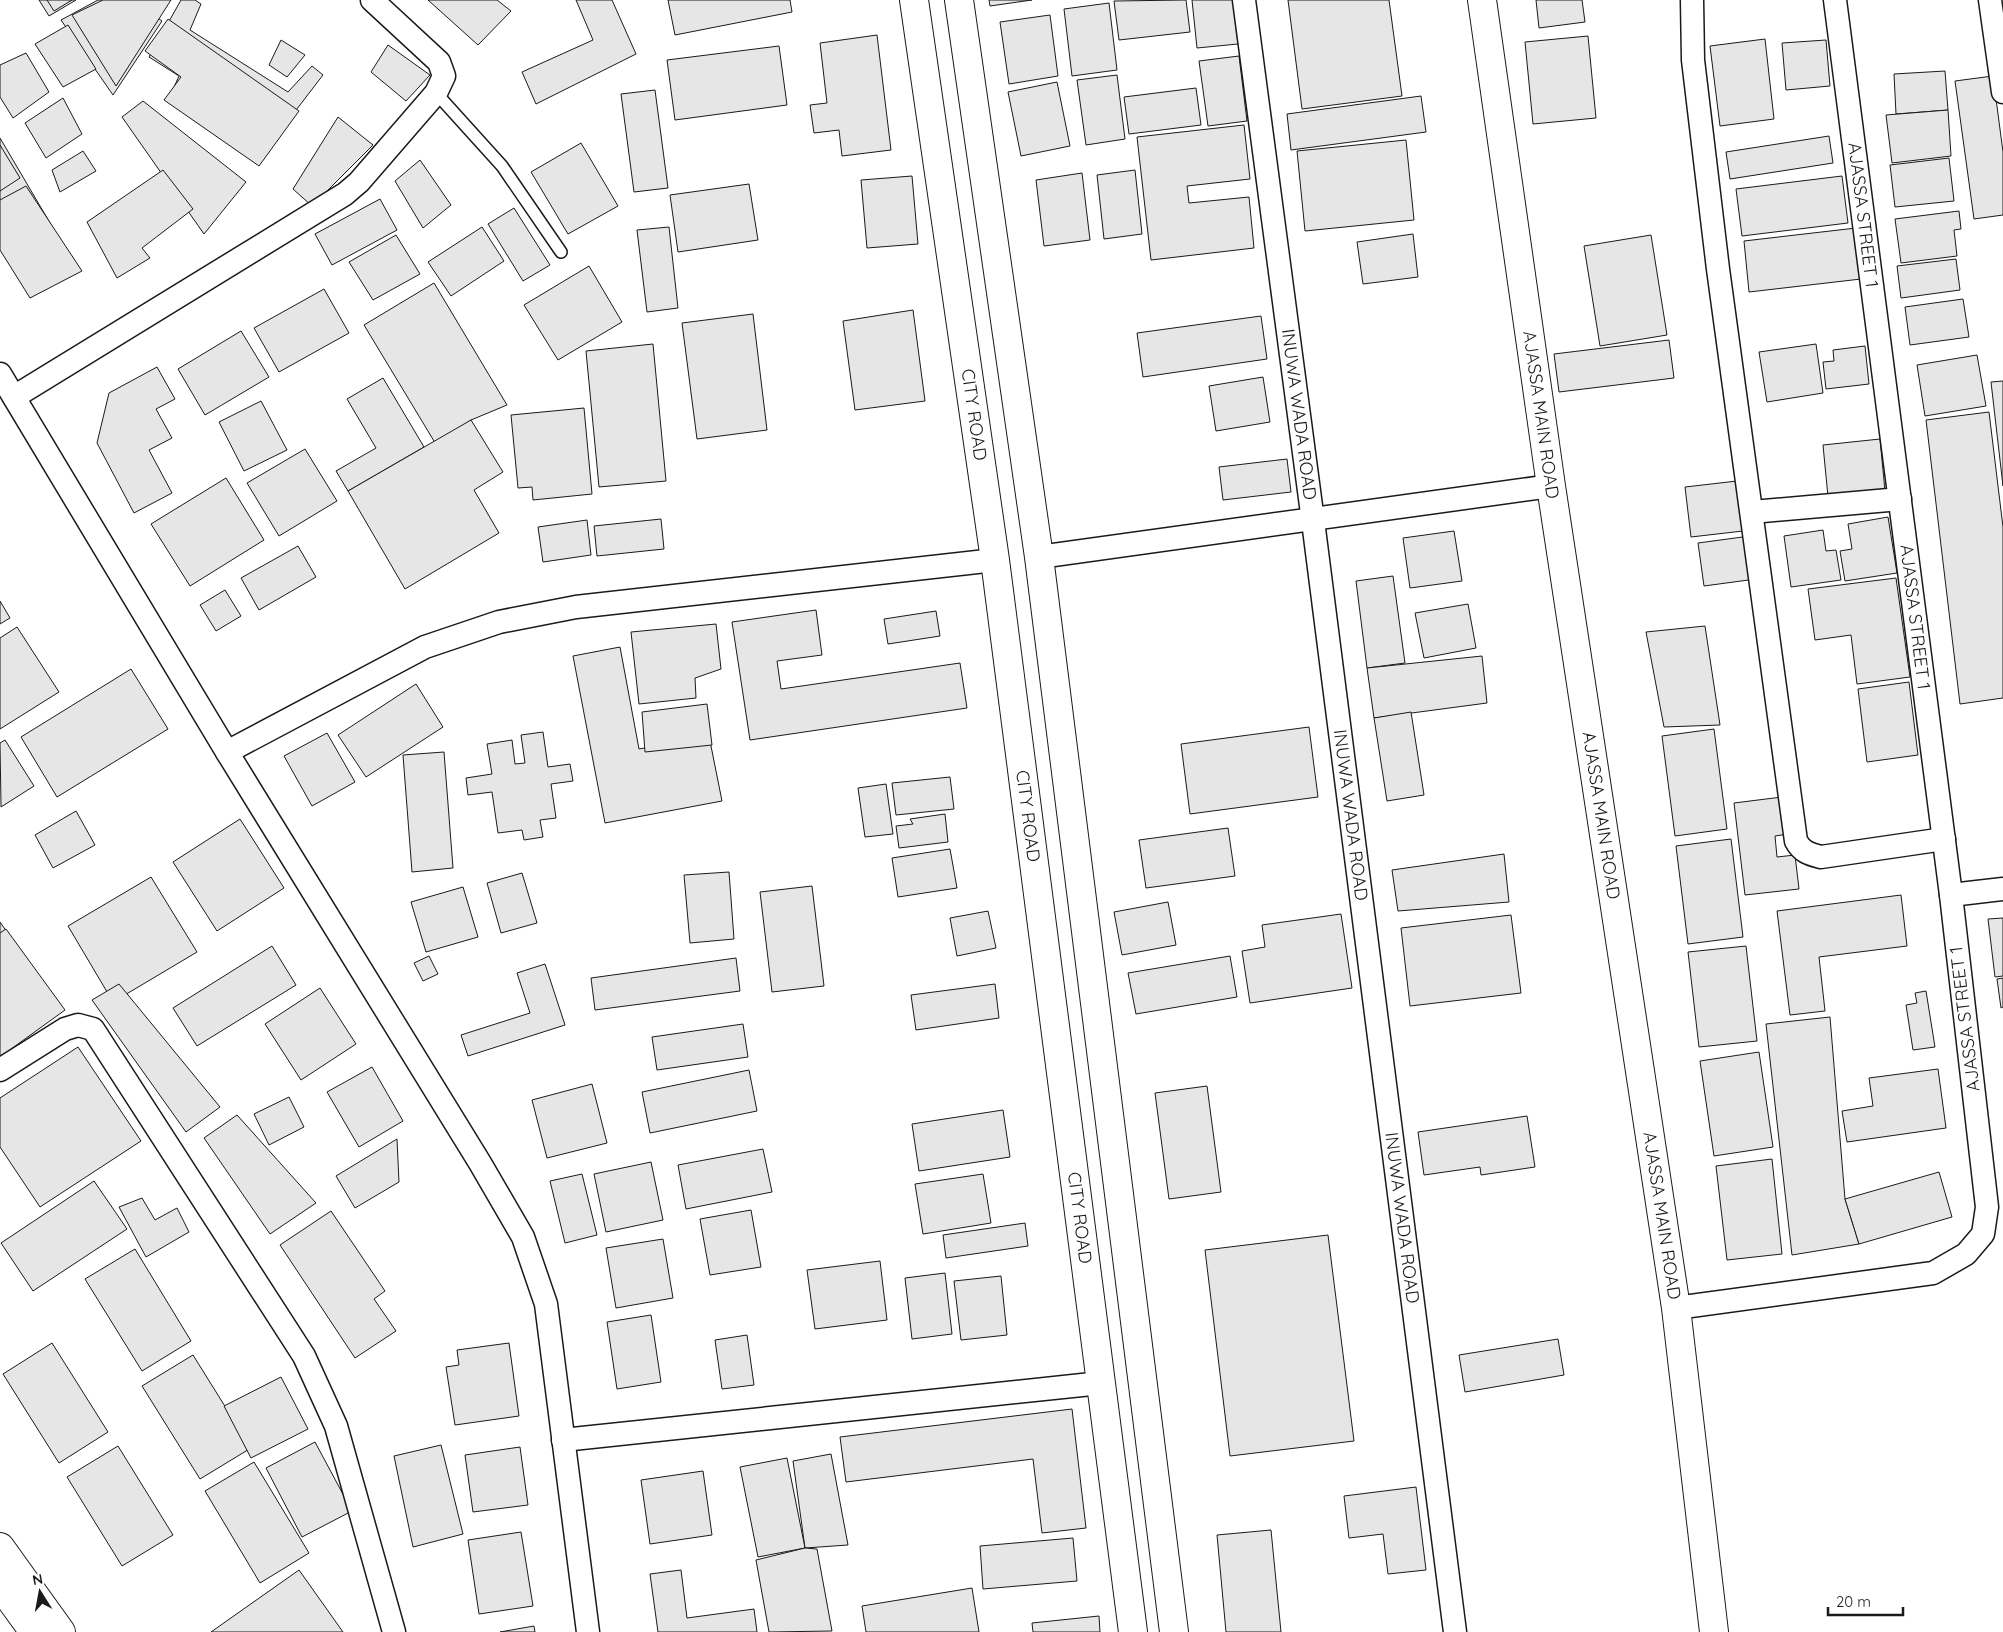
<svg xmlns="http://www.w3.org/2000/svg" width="2003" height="1632" font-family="Quicksand,sans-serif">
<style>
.building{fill:#e6e6e6;stroke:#1a1a1a}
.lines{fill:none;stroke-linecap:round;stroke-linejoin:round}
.service-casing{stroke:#1a1a1a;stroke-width:14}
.minor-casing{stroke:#1a1a1a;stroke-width:25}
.tertiary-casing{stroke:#1a1a1a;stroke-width:30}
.secondary-casing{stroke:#1a1a1a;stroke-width:30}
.trunk-casing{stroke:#1a1a1a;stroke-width:30}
.service{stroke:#fff;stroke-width:11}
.minor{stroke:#fff;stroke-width:22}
.tertiary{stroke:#fff;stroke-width:28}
.secondary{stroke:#fff;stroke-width:28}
.trunk{stroke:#fff;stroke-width:28}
.labels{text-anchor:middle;stroke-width:4;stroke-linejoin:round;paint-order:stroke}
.street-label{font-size:18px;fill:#1a1a1a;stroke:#fff}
</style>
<rect width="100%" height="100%" fill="#fff"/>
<g class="building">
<polygon points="39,0 76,0 49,16"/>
<polygon points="47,0 72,0 54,11"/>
<polygon points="98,0 132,0 162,21 113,95 61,20"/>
<polygon points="103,0 171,0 116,86 72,15"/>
<polygon points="181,0 195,0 201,4 190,30 288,92 312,66 323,75 260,157 169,98 179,76 149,57"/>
<polygon points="428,0 497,0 511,11 478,45"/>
<polygon points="576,0 612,0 636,54 536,104 522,72 593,40"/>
<polygon points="668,0 790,0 792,12 675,35"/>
<polygon points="989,0 1032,0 990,6"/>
<polygon points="1186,0 1190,32 1119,40 1114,1"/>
<polygon points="1192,0 1233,0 1238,44 1197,48"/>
<polygon points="1288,0 1389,0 1402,96 1302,109"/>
<polygon points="1536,0 1582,0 1585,22 1539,28"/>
<polygon points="1109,3 1117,70 1072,76 1064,9"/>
<polygon points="1050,15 1058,76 1009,84 1000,22"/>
<polygon points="168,19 299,111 259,166 164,100 181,77 145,51"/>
<polygon points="68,25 96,69 63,87 35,44"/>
<polygon points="877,35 891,150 842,156 839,130 814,133 810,105 827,103 820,43"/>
<polygon points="1588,36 1596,118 1533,124 1525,42"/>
<polygon points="1765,39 1774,119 1720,126 1710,46"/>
<polygon points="281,40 305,55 287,77 269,65"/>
<polygon points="1826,40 1830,86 1786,90 1782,43"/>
<polygon points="388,45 430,75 406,101 371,72"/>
<polygon points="779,46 787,105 675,120 667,60"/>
<polygon points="26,53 49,92 13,118 0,97 0,65"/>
<polygon points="1239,56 1247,121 1208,126 1199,61"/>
<polygon points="1945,71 1948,110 1896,114 1894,74"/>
<polygon points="1117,75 1125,139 1086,145 1077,80"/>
<polygon points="1993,76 2003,152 2003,215 1974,219 1955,81"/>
<polygon points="1057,82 1070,146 1021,156 1008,92"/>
<polygon points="1196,88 1201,125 1129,134 1124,97"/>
<polygon points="655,90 668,188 634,192 621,94"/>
<polygon points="1421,96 1426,132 1291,150 1287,114"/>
<polygon points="63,98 82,134 46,158 25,123"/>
<polygon points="143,101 246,182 204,234 122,117"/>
<polygon points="1948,110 1951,156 1892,163 1886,115"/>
<polygon points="338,117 373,145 312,206 293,189"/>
<polygon points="1244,125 1250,179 1187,186 1189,203 1249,197 1254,248 1151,260 1137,137"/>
<polygon points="1829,136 1833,163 1730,179 1726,152"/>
<polygon points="0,138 73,262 31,283 0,232"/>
<polygon points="1406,140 1414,220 1305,231 1297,151"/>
<polygon points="581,143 618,206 568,234 531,172"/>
<polygon points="0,145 20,178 0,191"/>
<polygon points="83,151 96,171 60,192 52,170"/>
<polygon points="1949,158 1954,201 1895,207 1890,165"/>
<polygon points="420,160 451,205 423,228 395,181"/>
<polygon points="163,170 193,209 142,248 150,258 117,278 87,222"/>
<polygon points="1135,170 1142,234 1104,239 1097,175"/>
<polygon points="1082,173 1090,240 1044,246 1036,180"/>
<polygon points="912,176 918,244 867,248 861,180"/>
<polygon points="1842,176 1848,223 1742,236 1736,189"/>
<polygon points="749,184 758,240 678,252 670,195"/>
<polygon points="26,186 82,271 30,298 0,250 0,200"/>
<polygon points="380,199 397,230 332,265 315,234"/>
<polygon points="514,208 550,265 523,281 488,224"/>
<polygon points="1959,211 1961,229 1954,230 1957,256 1901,263 1895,219"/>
<polygon points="482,227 504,261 451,296 428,262"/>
<polygon points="669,227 678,308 647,312 637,230"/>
<polygon points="1856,228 1861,279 1749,292 1744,241"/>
<polygon points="1413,234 1418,277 1363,284 1357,242"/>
<polygon points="396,235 420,274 373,300 349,262"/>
<polygon points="1651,235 1667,335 1600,346 1584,246"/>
<polygon points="1956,259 1960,290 1901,298 1897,266"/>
<polygon points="589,266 622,322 558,360 524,305"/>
<polygon points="434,283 507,405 471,420 437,446 364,325"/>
<polygon points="324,289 349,333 279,372 254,328"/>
<polygon points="1963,299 1969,337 1910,345 1905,307"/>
<polygon points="913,310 925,401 855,410 843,321"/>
<polygon points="753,314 767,430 697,439 682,323"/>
<polygon points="1261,316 1267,359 1143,377 1137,333"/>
<polygon points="241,331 269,377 205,415 178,369"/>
<polygon points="1669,340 1674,378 1559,392 1554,354"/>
<polygon points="653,344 666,481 599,487 586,351"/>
<polygon points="1816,344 1823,393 1767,402 1759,352"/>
<polygon points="1865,346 1869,384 1826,389 1823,362 1834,361 1833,350"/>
<polygon points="1977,355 1986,406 1925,416 1917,365"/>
<polygon points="157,367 175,399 156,409 172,438 149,450 172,493 134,513 97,443 109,393"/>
<polygon points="1263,377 1270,422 1216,431 1209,386"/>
<polygon points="383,378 424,447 348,491 336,471 376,448 347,399"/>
<polygon points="2003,381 2003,486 1991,382"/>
<polygon points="261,401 287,450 244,471 219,422"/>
<polygon points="584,408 592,494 533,500 532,487 518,488 511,415"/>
<polygon points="1989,412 2003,527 2003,698 1960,704 1926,420"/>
<polygon points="471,420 503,472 474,490 499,533 405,589 348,491"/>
<polygon points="1880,439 1885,491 1828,497 1823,445"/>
<polygon points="305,449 337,501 279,536 247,483"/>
<polygon points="1287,459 1291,492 1223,500 1219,467"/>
<polygon points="226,478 264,540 190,586 151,524"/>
<polygon points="1737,481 1743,531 1691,537 1685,487"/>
<polygon points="1888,517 1897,573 1845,581 1840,551 1852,549 1848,524"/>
<polygon points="661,519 664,549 597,556 594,526"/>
<polygon points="587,520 591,555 543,562 538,527"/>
<polygon points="1823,530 1826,551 1836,550 1841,580 1791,587 1784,536"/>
<polygon points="1454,531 1462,581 1410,588 1403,538"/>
<polygon points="1750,536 1756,579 1704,586 1698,543"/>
<polygon points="298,546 316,577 259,610 241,578"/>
<polygon points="1393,576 1405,663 1367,668 1356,581"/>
<polygon points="1896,578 1910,677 1857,684 1851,635 1815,640 1808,589"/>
<polygon points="225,590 241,616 216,631 200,605"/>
<polygon points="0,601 10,618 0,624"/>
<polygon points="1468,604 1476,648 1424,658 1415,613"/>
<polygon points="816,610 822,655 777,661 781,689 960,663 967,708 750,740 732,622"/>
<polygon points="936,611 940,636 888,644 884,619"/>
<polygon points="716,624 721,669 695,678 696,698 639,704 631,632"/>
<polygon points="1705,626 1720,725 1664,727 1646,632"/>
<polygon points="17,627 59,692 0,729 0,638"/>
<polygon points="620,647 639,749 709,736 722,801 605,823 573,656"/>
<polygon points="1482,656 1487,703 1374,718 1367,668"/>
<polygon points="131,669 168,729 57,797 21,737"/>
<polygon points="1909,682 1918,755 1867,762 1858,689"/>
<polygon points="416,684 443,727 366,777 338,735"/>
<polygon points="707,704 712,745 645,752 642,712"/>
<polygon points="1411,712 1424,795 1387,801 1374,718"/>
<polygon points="1309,727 1318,797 1190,814 1181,744"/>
<polygon points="1714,729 1727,829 1675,836 1662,736"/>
<polygon points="543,732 548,767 570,764 573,781 551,784 556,818 540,820 543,837 524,840 522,830 498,833 492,792 468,795 466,778 492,774 487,744 512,740 515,764 525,763 521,735"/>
<polygon points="327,733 355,782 312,806 284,756"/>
<polygon points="5,740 34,786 1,807 0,743"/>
<polygon points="444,752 453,868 412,872 403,755"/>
<polygon points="950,777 954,809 896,815 892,783"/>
<polygon points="886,784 893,834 865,837 858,788"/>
<polygon points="1790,796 1795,833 1775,836 1777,857 1795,855 1799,889 1745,895 1734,803"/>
<polygon points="76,811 95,845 53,868 35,835"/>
<polygon points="945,814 948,842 899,848 896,826 913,824 910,819"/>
<polygon points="240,819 284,888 217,931 173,862"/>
<polygon points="1228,828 1235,876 1146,888 1139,840"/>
<polygon points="1731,839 1743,937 1688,944 1676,846"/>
<polygon points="950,849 957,888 898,897 892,858"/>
<polygon points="1504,854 1509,902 1398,911 1392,870"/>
<polygon points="729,872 734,939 690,943 684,875"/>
<polygon points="522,873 537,923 501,933 487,883"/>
<polygon points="151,877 197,952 113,1002 68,926"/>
<polygon points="812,886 824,986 772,992 760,892"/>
<polygon points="463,887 478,937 426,952 411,902"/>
<polygon points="1901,895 1907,946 1819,957 1825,1011 1790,1015 1777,911"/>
<polygon points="1168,902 1176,945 1122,955 1114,912"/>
<polygon points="988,911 996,948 957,956 950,918"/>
<polygon points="1341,914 1352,988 1250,1003 1242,951 1265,947 1262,925"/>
<polygon points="1511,915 1521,993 1410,1006 1401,928"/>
<polygon points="2003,918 2003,976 1995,977 1988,919"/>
<polygon points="0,922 13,941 0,949"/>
<polygon points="6,929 65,1010 0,1057 0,933"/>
<polygon points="272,946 296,985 197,1046 173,1008"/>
<polygon points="1746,946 1757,1041 1699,1047 1688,952"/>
<polygon points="429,956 438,974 423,981 414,963"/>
<polygon points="1230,956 1237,997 1136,1014 1128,973"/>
<polygon points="736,958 740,991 595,1010 591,978"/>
<polygon points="545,964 565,1025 468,1056 461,1035 530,1013 517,973"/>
<polygon points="2003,978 2003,1007 2001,1008 1997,979"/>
<polygon points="119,984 220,1107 186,1132 92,1000"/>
<polygon points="995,984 999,1018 916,1030 911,995"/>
<polygon points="320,988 356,1044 301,1080 265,1024"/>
<polygon points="1926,991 1935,1047 1913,1050 1906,1005 1917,1003 1915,993"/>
<polygon points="1830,1017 1845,1199 1859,1244 1792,1255 1766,1024"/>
<polygon points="743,1024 748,1057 657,1070 652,1037"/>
<polygon points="78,1047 141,1141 40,1207 0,1147 0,1098"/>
<polygon points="1759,1052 1773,1147 1714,1156 1700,1061"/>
<polygon points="372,1067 403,1121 359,1147 327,1092"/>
<polygon points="1938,1069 1946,1128 1847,1142 1842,1111 1873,1106 1869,1078"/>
<polygon points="749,1070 757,1111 650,1133 642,1092"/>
<polygon points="592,1084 607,1143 547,1158 532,1100"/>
<polygon points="1207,1086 1221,1192 1169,1199 1155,1093"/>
<polygon points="289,1097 304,1127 269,1145 254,1114"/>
<polygon points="1003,1110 1010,1157 919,1171 912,1124"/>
<polygon points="237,1115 316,1203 270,1234 204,1138"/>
<polygon points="1527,1116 1535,1167 1481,1175 1480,1167 1424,1175 1418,1132"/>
<polygon points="397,1139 399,1182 355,1208 336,1176"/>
<polygon points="763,1149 772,1192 686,1209 678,1165"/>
<polygon points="1772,1159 1782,1254 1727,1260 1716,1166"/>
<polygon points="651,1162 663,1220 606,1232 594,1174"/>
<polygon points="1939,1172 1952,1217 1859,1244 1845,1199"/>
<polygon points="582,1174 597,1235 565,1243 550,1181"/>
<polygon points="983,1174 991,1223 923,1234 915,1184"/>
<polygon points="94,1181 127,1229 33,1291 1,1243"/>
<polygon points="142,1198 155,1220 177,1208 189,1232 146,1257 119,1207"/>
<polygon points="751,1210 761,1267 710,1275 700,1219"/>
<polygon points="331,1211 385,1291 374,1299 396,1331 355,1358 280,1245"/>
<polygon points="1025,1223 1028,1246 946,1258 943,1235"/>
<polygon points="1328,1235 1354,1441 1230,1456 1205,1250"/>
<polygon points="663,1239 673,1298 616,1308 606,1248"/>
<polygon points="135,1249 191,1341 142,1371 85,1279"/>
<polygon points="880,1261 887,1320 815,1329 807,1270"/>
<polygon points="945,1273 952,1334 912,1339 905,1278"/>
<polygon points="1001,1276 1007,1335 961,1340 954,1281"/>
<polygon points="651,1315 661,1382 617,1389 607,1322"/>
<polygon points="747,1335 754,1385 722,1389 715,1340"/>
<polygon points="1558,1339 1564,1375 1465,1392 1459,1355"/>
<polygon points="52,1343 108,1432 59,1463 3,1374"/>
<polygon points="509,1343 519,1416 455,1425 446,1367 459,1365 457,1350"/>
<polygon points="193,1355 251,1448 200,1479 142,1386"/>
<polygon points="281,1377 308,1429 251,1458 224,1406"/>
<polygon points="1072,1409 1086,1528 1042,1533 1033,1459 846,1482 840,1437"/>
<polygon points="315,1442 352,1511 302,1537 266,1468"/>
<polygon points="441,1445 463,1534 413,1547 394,1456"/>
<polygon points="118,1446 173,1535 122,1566 67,1477"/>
<polygon points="520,1447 528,1505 473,1512 465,1455"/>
<polygon points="831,1454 848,1545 805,1548 793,1461"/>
<polygon points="787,1458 805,1548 758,1557 740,1467"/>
<polygon points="254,1462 309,1553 260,1583 205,1491"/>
<polygon points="703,1471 712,1535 650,1544 641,1480"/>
<polygon points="1416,1487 1426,1570 1388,1574 1383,1534 1349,1538 1344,1496"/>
<polygon points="1271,1530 1281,1632 1226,1632 1217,1535"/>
<polygon points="521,1532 533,1606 479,1614 468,1540"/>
<polygon points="1073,1538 1077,1581 983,1589 980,1546"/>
<polygon points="805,1548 817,1549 832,1631 769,1632 756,1560"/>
<polygon points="299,1570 343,1632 211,1632"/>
<polygon points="681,1570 687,1618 754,1609 757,1632 658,1632 650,1574"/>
<polygon points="972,1588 979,1632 866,1632 862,1606"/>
<polygon points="1099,1616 1100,1632 1033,1632 1032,1623"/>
<polygon points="534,1626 535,1632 500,1632"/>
</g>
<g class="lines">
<g class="service-casing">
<polyline id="service" points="436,93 502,166 561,252"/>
</g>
<g class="minor-casing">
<g id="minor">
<path id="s1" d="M1244 0 1313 521 1455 1632"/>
<path d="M1692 0 1693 60 1718 269 1796 841C1802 852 1809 854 1821 857L1944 839"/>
<polyline points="1990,0 2003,92"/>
<polyline points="0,374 227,752 480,1163 523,1237 546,1304 588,1632"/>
<polyline points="14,397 345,194 359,182 436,93 444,76 439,62 372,0"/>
<polyline points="1752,512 1900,499"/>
<polyline points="1039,557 1551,486"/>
<polyline points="227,752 425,647 499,622 576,607 995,560"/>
<polyline points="1951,895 2003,889"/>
<polyline points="0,1070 65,1029 78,1025 93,1029 304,1356 336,1426 394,1632"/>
<polyline points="1676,1308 1933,1273 1966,1254 1983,1234 1987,1207 1951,895 1835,0"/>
<polyline points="563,1440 1101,1383"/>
</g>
</g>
<g class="tertiary-casing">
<g id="tertiary">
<path id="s2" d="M1482 0 1551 486 1676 1308 1714 1632"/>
</g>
</g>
<g class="secondary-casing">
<g id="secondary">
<polyline points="0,1547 61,1632"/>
<polyline points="0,1585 34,1632"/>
</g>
</g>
<g class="trunk-casing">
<g id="trunk">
<path id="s3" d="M914 0 995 560 1133 1632"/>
<polyline points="959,0 1039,557 1174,1632"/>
</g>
</g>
<use href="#service" class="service"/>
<use href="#minor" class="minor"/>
<use href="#tertiary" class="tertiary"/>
<use href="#secondary" class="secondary"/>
<use href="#trunk" class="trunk"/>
</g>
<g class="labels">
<g class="street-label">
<text transform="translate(1863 215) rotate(83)" y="6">AJASSA STREET 1</text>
<text dy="6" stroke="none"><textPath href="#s3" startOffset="419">CITY ROAD</textPath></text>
<text dy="6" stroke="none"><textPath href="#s1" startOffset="418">INUWA WADA ROAD</textPath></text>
<text dy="6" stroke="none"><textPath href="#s2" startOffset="419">AJASSA MAIN ROAD</textPath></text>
<text transform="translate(1915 617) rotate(83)" y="6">AJASSA STREET 1</text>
<text dy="6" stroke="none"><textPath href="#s3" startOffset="824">CITY ROAD</textPath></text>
<text dy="6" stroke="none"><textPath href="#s1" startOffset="822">INUWA WADA ROAD</textPath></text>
<text dy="6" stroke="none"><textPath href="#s2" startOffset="824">AJASSA MAIN ROAD</textPath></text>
<text transform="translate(1965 1019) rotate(-97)" y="6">AJASSA STREET 1</text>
<text dy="6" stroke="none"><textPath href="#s2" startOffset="1229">AJASSA MAIN ROAD</textPath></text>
<text dy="6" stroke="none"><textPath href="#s3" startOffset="1229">CITY ROAD</textPath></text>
<text dy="6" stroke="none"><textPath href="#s1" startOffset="1228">INUWA WADA ROAD</textPath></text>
</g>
</g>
<g transform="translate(40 1592) rotate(349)" stroke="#ffffff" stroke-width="4" paint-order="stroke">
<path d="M0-4L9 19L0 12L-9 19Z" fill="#1a1a1a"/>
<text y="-8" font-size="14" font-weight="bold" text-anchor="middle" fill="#1a1a1a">N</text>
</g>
<path d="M1828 1607v8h75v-8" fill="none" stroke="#1a1a1a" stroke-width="2.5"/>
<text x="1836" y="1607" font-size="15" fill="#1a1a1a" stroke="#ffffff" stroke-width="4" paint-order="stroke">20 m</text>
</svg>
